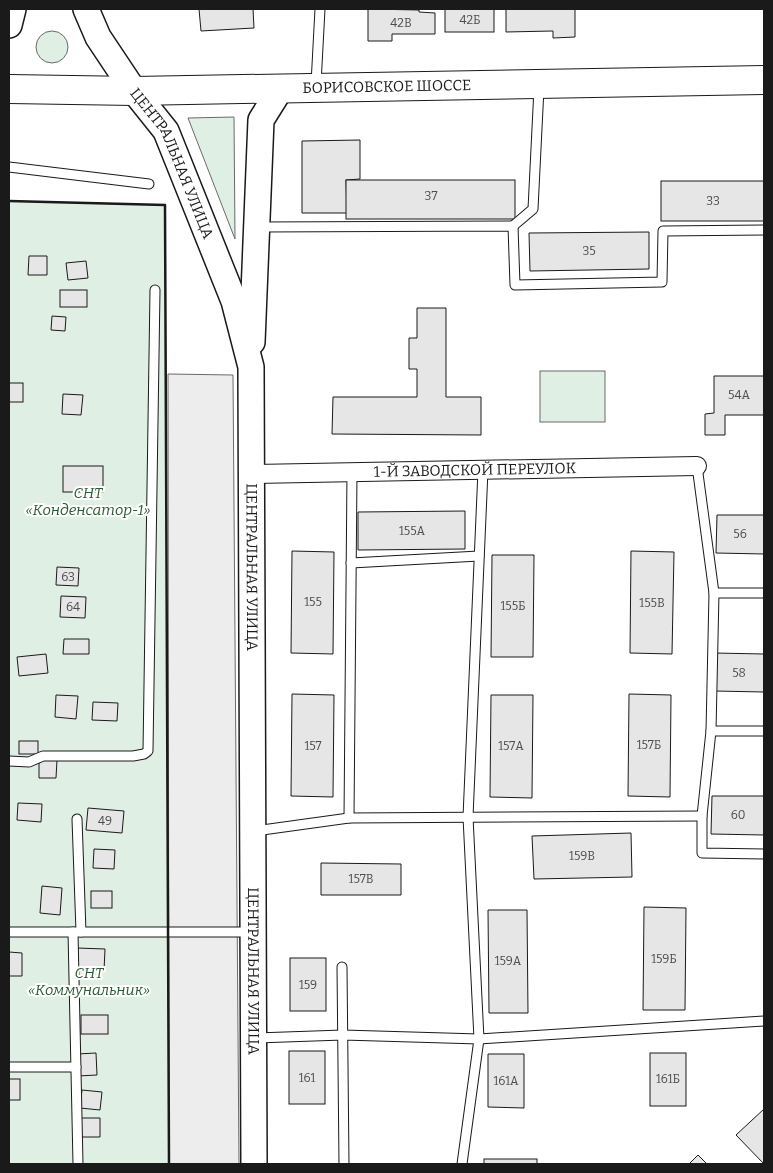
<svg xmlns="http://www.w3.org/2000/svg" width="773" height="1173" font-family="Bitter,serif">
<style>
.green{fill:#e0efe3;stroke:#6a6a6a}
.parking{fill:#ededed;stroke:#6a6a6a}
.building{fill:#e6e6e6;stroke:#1a1a1a}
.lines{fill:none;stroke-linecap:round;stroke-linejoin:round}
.lane-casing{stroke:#1a1a1a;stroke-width:11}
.street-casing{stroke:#1a1a1a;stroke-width:20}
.secondary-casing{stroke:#1a1a1a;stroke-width:28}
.primary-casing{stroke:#1a1a1a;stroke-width:30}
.lane{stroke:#fff;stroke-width:9}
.street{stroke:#fff;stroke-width:18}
.secondary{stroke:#fff;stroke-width:25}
.primary{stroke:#fff;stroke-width:28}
.wall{stroke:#1a1a1a;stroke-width:2.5}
.labels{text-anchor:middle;stroke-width:4;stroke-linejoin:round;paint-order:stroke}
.number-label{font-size:12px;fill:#4d4d4d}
.street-label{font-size:15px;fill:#1a1a1a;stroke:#fff}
.park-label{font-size:15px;font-style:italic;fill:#2b5a34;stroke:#fff}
</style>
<rect width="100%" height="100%" fill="#fff"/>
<g class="green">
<circle cx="52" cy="47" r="16"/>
<polygon points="234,117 235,239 188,118"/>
<polygon points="9,201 165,205 169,1164 9,1164"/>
<rect x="540" y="371" width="65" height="51"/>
</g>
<polygon class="parking" points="168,374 233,375 239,1164 169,1164"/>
<g class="building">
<polygon points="199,9 253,9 254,28 201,31"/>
<polygon points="368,9 419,10 419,12 435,13 435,34 392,34 392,41 368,41"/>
<rect x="445" y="9" width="49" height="23"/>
<polygon points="506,9 575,9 575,37 553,38 553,31 506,32"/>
<polygon points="360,140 360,179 346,180 347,213 302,213 302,141"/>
<rect x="346" y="180" width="169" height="39"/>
<rect x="661" y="181" width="103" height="40"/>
<polygon points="649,232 649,269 530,271 529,233"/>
<polygon points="29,256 47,256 47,275 28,275"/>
<polygon points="86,261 88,278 68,280 66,263"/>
<rect x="60" y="290" width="27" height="17"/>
<polygon points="417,308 446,308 446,397 481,397 481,435 332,434 333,397 417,397 417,369 409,369 409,338 417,338"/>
<polygon points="52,316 66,317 65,331 51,330"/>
<polygon points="714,376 764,376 764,415 725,415 725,435 705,435 705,414 714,413"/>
<rect x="9" y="383" width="14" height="19"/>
<polygon points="63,394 83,395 81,415 62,414"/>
<rect x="63" y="466" width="40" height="26"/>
<polygon points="465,511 465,549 358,550 358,512"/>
<polygon points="717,515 764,515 764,554 716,553"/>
<polygon points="292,551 334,552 333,654 291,653"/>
<polygon points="631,551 674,552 672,654 630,653"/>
<polygon points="492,555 534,555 533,657 491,657"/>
<polygon points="57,567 79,568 78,586 56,585"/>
<polygon points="61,596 86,597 85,618 60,617"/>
<polygon points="64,639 89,639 89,654 63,654"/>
<polygon points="714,653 764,654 764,692 714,691"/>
<polygon points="46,654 48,673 19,676 17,657"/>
<polygon points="292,694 334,695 333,797 291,796"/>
<polygon points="629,694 671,695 670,797 628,796"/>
<polygon points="56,695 78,696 76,719 55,717"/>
<polygon points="491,695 533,695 532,798 490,797"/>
<polygon points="93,702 118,703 117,721 92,720"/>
<rect x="19" y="741" width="19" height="13"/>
<polygon points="39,760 57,760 56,778 39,778"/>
<polygon points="712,796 764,796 764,835 711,834"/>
<polygon points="18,803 42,804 41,822 17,820"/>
<polygon points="88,808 124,811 122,833 86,830"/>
<polygon points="631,833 632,877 534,879 532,836"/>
<polygon points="94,849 115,850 114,869 93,868"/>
<polygon points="321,863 401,864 401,895 321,895"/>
<polygon points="42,886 62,888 60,915 40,913"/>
<rect x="91" y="891" width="21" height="17"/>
<polygon points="644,907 686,908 685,1010 643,1010"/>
<polygon points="488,910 527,910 528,1013 489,1013"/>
<polygon points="77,948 105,949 104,971 77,970"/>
<polygon points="9,952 22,953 22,976 9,976"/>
<rect x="290" y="958" width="36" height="53"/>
<rect x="81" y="1015" width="27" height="19"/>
<rect x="289" y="1051" width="36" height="53"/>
<polygon points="96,1053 97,1075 78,1076 77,1054"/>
<rect x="650" y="1053" width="36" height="53"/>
<polygon points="488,1054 524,1054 524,1108 488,1107"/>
<rect x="9" y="1079" width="11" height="21"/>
<polygon points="82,1090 102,1092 100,1110 80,1108"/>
<polygon points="764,1109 764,1164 736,1135"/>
<polygon points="81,1118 100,1118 100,1137 80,1137"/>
<polygon points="698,1155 707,1164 689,1164"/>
<rect x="484" y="1159" width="53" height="5"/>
</g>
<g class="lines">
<g class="lane-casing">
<g id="lane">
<polyline points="316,84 320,9"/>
<polyline points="9,167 149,184"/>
<polyline points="513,226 533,209 539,88"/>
<polyline points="259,227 513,226 515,285 662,282 663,231 764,230"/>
<polyline points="697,466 714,593 711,731 702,816 702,853 764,854"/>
<polyline points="351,563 479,556"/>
<polyline points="714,593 764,593"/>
<polyline points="711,731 764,731"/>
<polyline points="9,761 29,762 43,756 133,756 144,754 148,751 155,290"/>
<polyline points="349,818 352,472"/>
<polyline points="77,819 81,932"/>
<polyline points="255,831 349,818 702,816"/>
<polyline points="9,932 253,932"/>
<polyline points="73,932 78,1164"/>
<polyline points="342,967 344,1164"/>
<polyline points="256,1038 343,1035 479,1039 764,1021"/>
<polyline points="9,1067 76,1067"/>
<polyline points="462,1164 479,1039 468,817 483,470"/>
</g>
</g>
<g class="street-casing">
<g id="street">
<path id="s1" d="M251 474 697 466"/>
</g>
</g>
<g class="secondary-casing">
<g id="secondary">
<path id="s2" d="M86 9 98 37 134 91 166 131 234 301 251 367 254 1164"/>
<polyline points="9,25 13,9"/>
<polyline points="252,342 261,120 281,88"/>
</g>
</g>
<g class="primary-casing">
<g id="primary">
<path id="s3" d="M9 89 134 91 764 80"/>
</g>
</g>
<use href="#lane" class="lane"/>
<use href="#street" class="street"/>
<use href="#secondary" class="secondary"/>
<use href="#primary" class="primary"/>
<polyline class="wall" points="9,201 165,205 169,1164"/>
</g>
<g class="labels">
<g class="number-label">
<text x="470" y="24">42Б</text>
<text x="401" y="27">42В</text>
<text x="431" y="200">37</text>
<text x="713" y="205">33</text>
<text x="589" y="255">35</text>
<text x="739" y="399">54А</text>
<text x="412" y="535">155А</text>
<text x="740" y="538">56</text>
<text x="68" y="581">63</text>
<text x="313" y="606">155</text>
<text x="652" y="607">155В</text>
<text x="513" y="610">155Б</text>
<text x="73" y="611">64</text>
<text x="739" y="677">58</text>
<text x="649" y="749">157Б</text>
<text x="313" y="750">157</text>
<text x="511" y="750">157А</text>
<text x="738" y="819">60</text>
<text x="105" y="825">49</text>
<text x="582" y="860">159В</text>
<text x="361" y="883">157В</text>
<text x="664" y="963">159Б</text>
<text x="508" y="965">159А</text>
<text x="308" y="989">159</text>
<text x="307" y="1082">161</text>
<text x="668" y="1083">161Б</text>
<text x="506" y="1085">161А</text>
</g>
<g class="street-label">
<text dy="5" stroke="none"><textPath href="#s3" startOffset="378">БОРИСОВСКОЕ ШОССЕ</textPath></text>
<text dy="5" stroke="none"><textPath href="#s2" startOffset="178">ЦЕНТРАЛЬНАЯ УЛИЦА</textPath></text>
<text dy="5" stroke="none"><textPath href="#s1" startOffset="224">1-Й ЗАВОДСКОЙ ПЕРЕУЛОК</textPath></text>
<text dy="5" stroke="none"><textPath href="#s2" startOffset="598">ЦЕНТРАЛЬНАЯ УЛИЦА</textPath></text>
<text dy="5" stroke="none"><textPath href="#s2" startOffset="1002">ЦЕНТРАЛЬНАЯ УЛИЦА</textPath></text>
</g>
<g class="park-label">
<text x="88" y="498">СНТ<tspan x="88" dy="17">«Конденсатор-1»</tspan></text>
<text x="89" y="978">СНТ<tspan x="89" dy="17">«Коммунальник»</tspan></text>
</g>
</g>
<rect width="773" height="1173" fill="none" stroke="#1a1a1a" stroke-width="20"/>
</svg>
